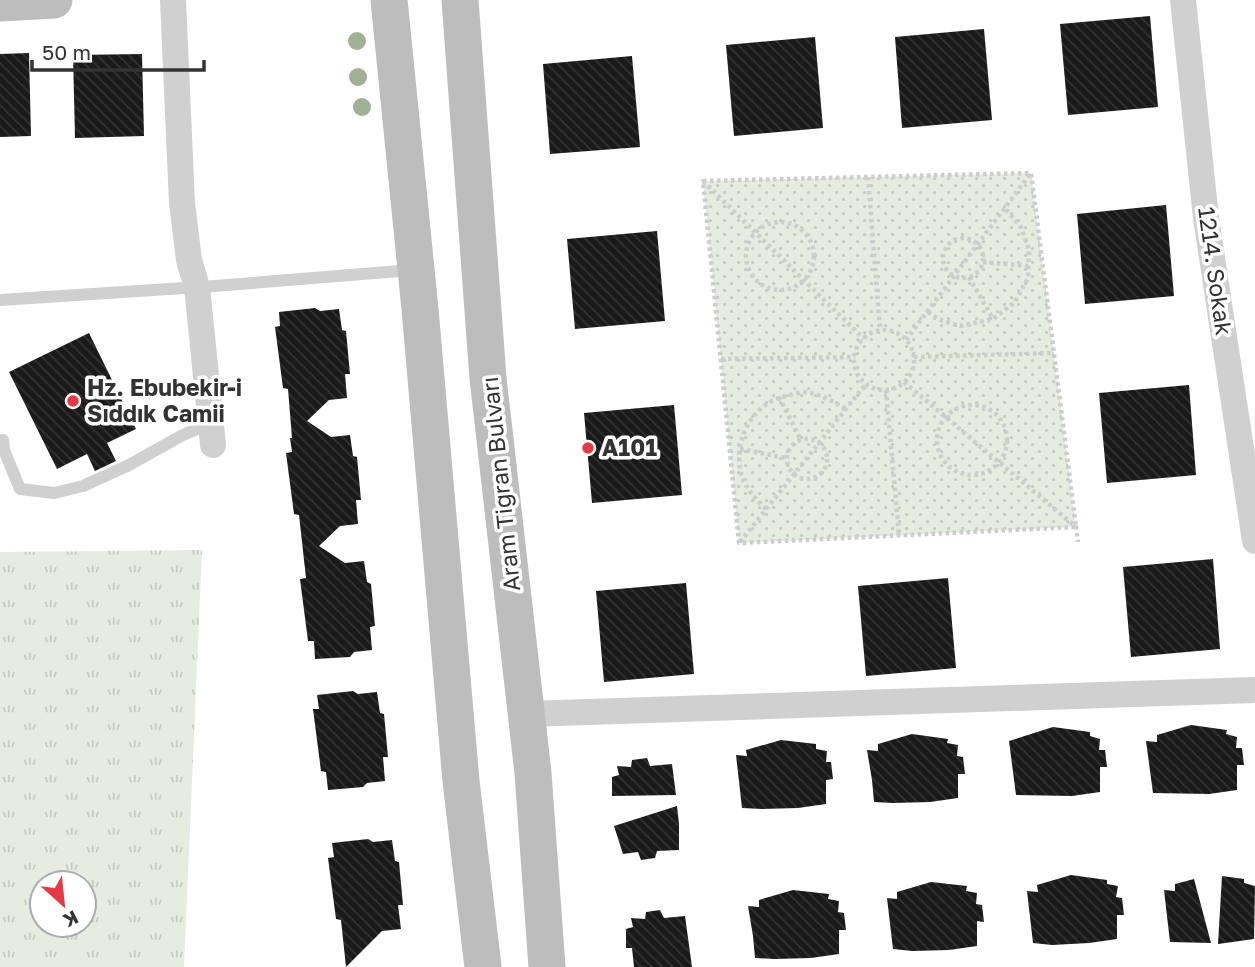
<svg xmlns="http://www.w3.org/2000/svg" width="1255" height="967" font-family="'Golos Text',sans-serif">
<style>
.grass{fill:url(#grass-tufts);fill-rule:evenodd}
.park{fill:url(#park-dots)}
.building{fill:url(#building-back-hatch)}
.lines{fill:none;stroke-linecap:round;stroke-linejoin:round}
.path{stroke:#cdcdcd;stroke-width:4.5;stroke-dasharray:3.5 3.5;stroke-linecap:butt}
.lane{stroke:#d0d0d0;stroke-width:12}
.street{stroke:#d0d0d0;stroke-width:26}
.secondary{stroke:#bdbdbd;stroke-width:37}
.tree{fill:#a2b095}
.poi-dot{fill:#e63946;stroke:#fff;stroke-width:2.5}
.labels{text-anchor:middle;stroke-width:7;stroke-linejoin:round;paint-order:stroke}
.street-label{font-size:23px;fill:#333;stroke:#fff}
.poi-label{font-size:23px;font-weight:bold;fill:#333;stroke:#fff;text-anchor:start}
</style>
<defs>
<pattern id="grass-tufts" width="24" height="20" patternUnits="userSpaceOnUse" patternTransform="scale(1.75)"><rect width="24" height="20" fill="#e6ecdf"/><path d="M3 7l-1-3M5 7V3M7 7l1-3M15 17l-1-3M17 17v-4M19 17l1-3" fill="none" stroke="#c6cbc0"/></pattern>
<pattern id="park-dots" width="8" height="8" patternUnits="userSpaceOnUse" patternTransform="scale(1.75)"><rect width="8" height="8" fill="#e6ecdf"/><path d="M2 2h.1M6 6h.1" fill="none" stroke="#c6cbc0" stroke-width="1.8" stroke-linecap="round"/></pattern>
<pattern id="building-back-hatch" width="6" height="6" patternUnits="userSpaceOnUse" patternTransform="scale(1.75)"><rect width="6" height="6" fill="#1a1a1a"/><path d="M-1 5l2 2M0 0l6 6M5-1l2 2" fill="none" stroke="#333"/></pattern>
</defs>
<rect width="100%" height="100%" fill="#fff"/>
<path class="grass" d="M202 550 184 967H0V552ZM42 883H84V925H42Z"/>
<polygon class="park" points="1031,173 1076,527 739,543 703,181"/>
<g class="building">
<polygon points="1150,16 1158,107 1068,115 1060,24"/>
<polygon points="984,29 992,120 902,128 895,37"/>
<polygon points="815,37 823,128 734,136 726,45"/>
<polygon points="29,53 31,136 0,137 0,54"/>
<polygon points="142,54 144,136 75,138 73,55"/>
<polygon points="632,56 640,147 550,154 543,64"/>
<polygon points="1166,205 1174,296 1085,304 1077,214"/>
<polygon points="657,231 665,321 575,329 567,239"/>
<polygon points="315,308 320,311 339,309 342,330 346,331 350,374 345,374 347,398 329,400 307,421 331,437 350,435 353,456 357,457 361,500 356,500 358,524 340,526 319,546 345,563 364,561 367,582 371,584 375,626 370,627 372,650 354,652 350,657 315,659 314,641 308,641 300,579 306,578 299,515 294,514 286,453 292,452 290,438 292,438 288,389 283,388 275,327 280,326 279,312"/>
<polygon points="89,333 136,429 107,443 116,461 95,471 87,454 57,469 9,372"/>
<polygon points="1189,385 1196,475 1107,483 1099,393"/>
<polygon points="674,405 682,495 592,503 584,413"/>
<polygon points="1213,559 1220,649 1131,657 1123,567"/>
<polygon points="948,578 956,668 866,676 858,586"/>
<polygon points="686,583 694,674 604,682 596,591"/>
<polygon points="353,691 358,694 377,692 380,713 384,714 388,757 383,757 385,781 367,783 363,787 328,790 326,772 321,771 313,709 319,709 317,695"/>
<polygon points="1191,725 1227,730 1226,734 1237,737 1236,748 1242,748 1244,765 1237,765 1237,790 1209,794 1153,793 1146,741 1157,742 1157,735"/>
<polygon points="1053,727 1090,732 1090,736 1100,739 1099,750 1105,750 1107,767 1100,767 1100,792 1072,796 1016,795 1009,741"/>
<polygon points="912,734 948,739 947,743 958,745 957,756 963,757 965,774 958,774 958,798 930,802 893,803 874,802 872,780 867,750 878,751 878,744"/>
<polygon points="781,740 816,744 816,749 827,751 826,762 831,762 833,779 826,780 826,804 798,808 762,809 742,808 736,755 747,756 746,750"/>
<polygon points="647,758 650,766 672,764 676,795 612,796 612,777 619,775 617,766 631,767 632,760"/>
<polygon points="677,806 679,824 679,850 657,851 655,858 641,860 638,852 623,854 614,826"/>
<polygon points="368,839 373,842 392,840 395,861 399,862 403,905 398,905 401,929 382,931 346,967 341,920 336,919 328,858 334,857 332,843"/>
<polygon points="1071,875 1107,880 1107,884 1118,886 1116,897 1122,898 1124,915 1117,915 1117,939 1089,943 1052,945 1033,943 1027,891 1038,892 1037,885"/>
<polygon points="1222,876 1244,879 1244,883 1255,886 1254,939 1218,944"/>
<polygon points="1194,879 1211,943 1170,942 1164,890 1175,891 1175,884"/>
<polygon points="931,882 967,886 966,891 977,893 976,904 982,905 984,922 977,921 977,946 949,950 912,951 893,949 887,898 897,899 897,892"/>
<polygon points="793,890 829,894 828,899 839,901 838,912 844,913 846,930 839,930 839,954 811,958 774,959 755,958 753,936 748,906 759,907 759,900"/>
<polygon points="660,910 664,918 685,916 692,967 634,967 632,948 626,948 626,929 633,927 631,918 645,919 646,912"/>
</g>
<g class="lines">
<g class="path">
<polyline points="868,177 880,330"/>
<polyline points="703,181 1031,173 1076,527 739,543 703,181 864,339"/>
<circle cx="780" cy="256" r="34"/>
<circle cx="963" cy="258" r="20"/>
<polyline points="983,262 1028,266"/>
<polyline points="969,277 993,319"/>
<polyline points="928,312 940,320 960,326 993,319 1015,302 1028,278 1029,250 1021,227 1005,208"/>
<circle cx="884" cy="360" r="30"/>
<polyline points="906,340 1031,173"/>
<polyline points="914,357 1054,353"/>
<polyline points="721,359 855,357"/>
<polyline points="904,382 1076,527 1078,542"/>
<polyline points="886,390 899,535"/>
<polyline points="779,397 801,440"/>
<circle cx="972" cy="440" r="35"/>
<circle cx="807" cy="459" r="20"/>
<polyline points="740,449 786,458"/>
<path d="M766 509C754 497 743 486 740 469 735 434 755 401 790 395 795 394 801 392 806 392 820 394 834 402 846 409"/>
<polyline points="740,542 866,384"/>
</g>
<g class="lane">
<polyline points="0,300 215,286 412,270"/>
<polyline points="3,440 4,450 20,489 54,493 83,486 129,465 181,436 210,423"/>
</g>
<g class="street">
<polyline points="173,0 182,203 189,260 197,287 213,445"/>
<polyline points="1183,0 1206,218 1255,541"/>
<polyline points="527,714 1255,690"/>
</g>
<g class="secondary">
<polyline points="389,0 420,309 461,781 483,967"/>
<polyline points="460,0 488,378 533,773 547,967"/>
<polyline points="0,3 54,0"/>
</g>
</g>
<g class="tree">
<circle cx="357" cy="41" r="9"/>
<circle cx="358" cy="77" r="9"/>
<circle cx="362" cy="107" r="9"/>
</g>
<g class="poi-dot">
<circle cx="73" cy="401" r="7"/>
<circle cx="588" cy="448" r="7"/>
</g>
<g class="labels">
<g class="street-label">
<text transform="translate(1215 271) rotate(82)" y="8">1214. Sokak</text>
<text transform="translate(501 484) rotate(-96)" y="8">Aram Tigran Bulvarı</text>
</g>
<g class="poi-label">
<text x="87" y="396">Hz. Ebubekir-i<tspan x="87" dy="26">Sıddık Camii</tspan></text>
<text x="602" y="456">A101</text>
</g>
</g>
<g transform="translate(63 904) rotate(153)"><circle r="33" fill="#ffffff" stroke="#adadad" stroke-width="2"/>
<path d="M0-5L12 26L0 18L-12 26Z" fill="#e63946"/>
<text y="-10" font-size="19" font-weight="bold" text-anchor="middle" fill="#333333">K</text>
</g>
<path d="M32 60v10h172v-10" fill="none" stroke="#333333" stroke-width="3.5"/>
<text x="42" y="60" font-size="21" fill="#333333" stroke="#ffffff" stroke-width="5" paint-order="stroke">50 m</text>
</svg>
